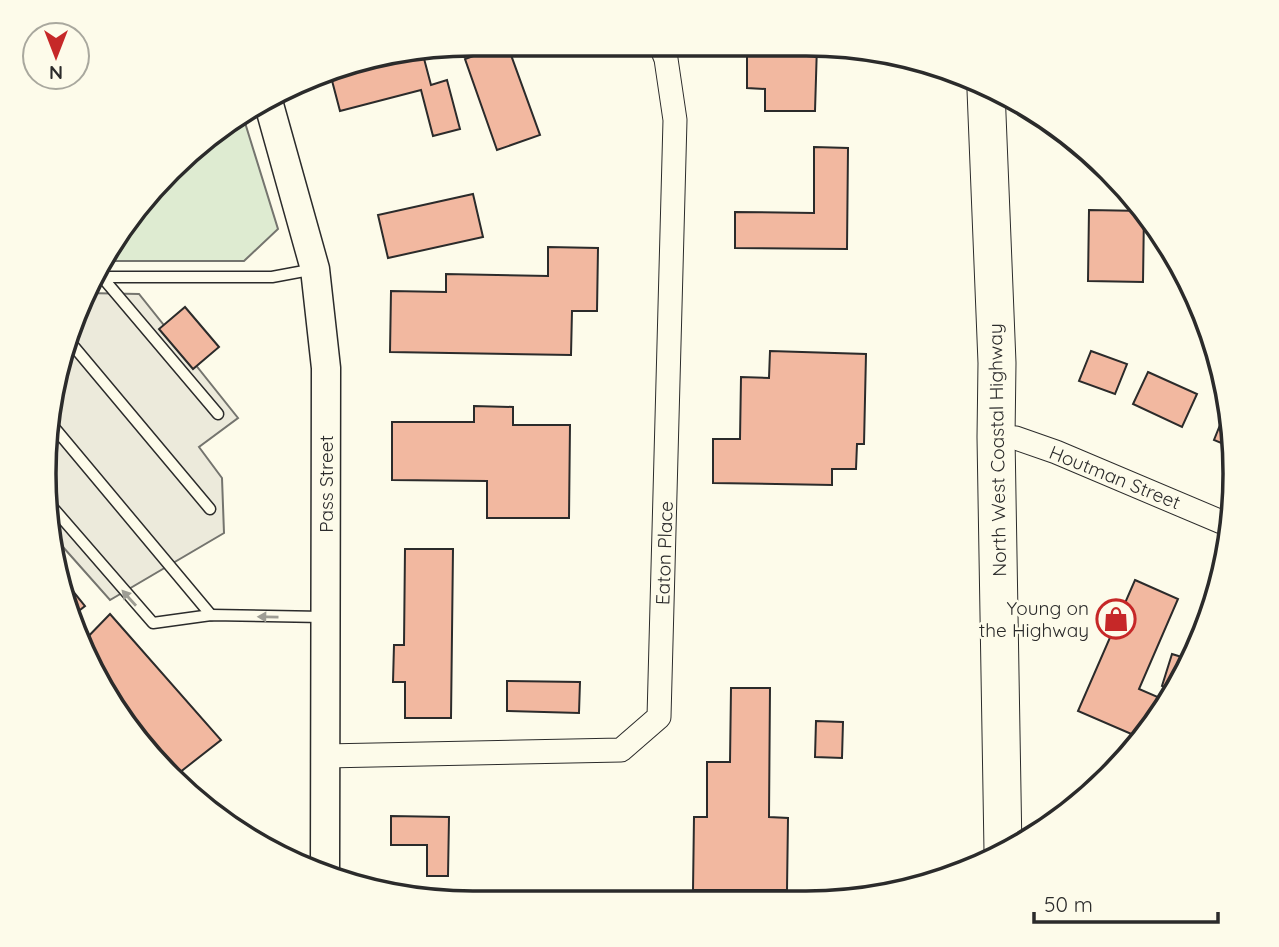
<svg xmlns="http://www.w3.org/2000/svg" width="1279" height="947" font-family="Quicksand,sans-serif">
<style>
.green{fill:#deebd1;stroke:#74746e;stroke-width:2}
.parking{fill:#eceadb;stroke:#74746e;stroke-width:2}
.building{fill:#f2b8a0;stroke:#2b2b2b;stroke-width:2}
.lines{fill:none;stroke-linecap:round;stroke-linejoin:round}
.service-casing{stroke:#2b2b2b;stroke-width:13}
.minor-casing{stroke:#2b2b2b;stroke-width:25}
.tertiary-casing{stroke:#2b2b2b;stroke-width:31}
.trunk-casing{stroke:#2b2b2b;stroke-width:39}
.service{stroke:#fdfbea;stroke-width:10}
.minor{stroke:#fdfbea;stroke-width:23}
.tertiary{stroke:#fdfbea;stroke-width:28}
.trunk{stroke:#fdfbea;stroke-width:37}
.oneway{fill:#9e9d94}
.labels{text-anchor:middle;stroke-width:5;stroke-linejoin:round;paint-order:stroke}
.street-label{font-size:19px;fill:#2b2b2b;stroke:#fdfbea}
.poi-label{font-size:19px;fill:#2b2b2b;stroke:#fdfbea;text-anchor:end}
.rim{fill:none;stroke:#2b2b2b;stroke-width:3.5}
</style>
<rect width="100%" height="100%" fill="#fdfbea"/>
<polygon class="green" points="242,113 278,229 244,261 103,261 151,190 235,116"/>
<polygon class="parking" points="85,293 139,294 238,418 199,447 222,478 224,533 110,600 47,529 47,417"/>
<g class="building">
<polygon points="507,44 540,135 497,150 465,59"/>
<polygon points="747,44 817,45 815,111 765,111 765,89 747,88"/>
<polygon points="422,51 431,85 447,80 460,129 433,136 421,90 340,111 330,73 362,59"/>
<polygon points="814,147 848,148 847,249 735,248 735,212 814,213"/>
<polygon points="473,194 483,237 388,258 378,215"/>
<polygon points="1089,210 1144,211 1143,282 1088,281"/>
<polygon points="548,247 598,248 597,311 572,311 571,355 390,352 391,291 446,292 446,274 548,276"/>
<polygon points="185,307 219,347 193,369 159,329"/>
<polygon points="770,351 866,354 864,444 857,444 856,469 832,469 832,485 713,483 713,439 740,439 741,377 769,378"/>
<polygon points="1091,351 1127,364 1115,394 1079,381"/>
<polygon points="1148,372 1197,394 1182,427 1133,404"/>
<polygon points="474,406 513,407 513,425 570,425 569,518 487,518 487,481 392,480 392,422 474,422"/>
<polygon points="1224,415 1226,445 1214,440"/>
<polygon points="405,549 453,549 451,718 405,718 405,682 393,682 394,645 404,645"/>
<polygon points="60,575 85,606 71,617"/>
<polygon points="1135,580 1178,599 1139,689 1167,701 1136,736 1078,711"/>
<polygon points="110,614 221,740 179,773 179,776 133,735 80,645"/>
<polygon points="1172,654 1188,659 1175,691 1162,686"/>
<polygon points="507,681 580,682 579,713 507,711"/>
<polygon points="731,688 770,688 769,817 788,818 787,890 693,890 694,817 707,817 707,762 730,762"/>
<polygon points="816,721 843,722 842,758 815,757"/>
<polygon points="391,816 449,817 448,876 427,876 427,845 391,845"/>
<polygon points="419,887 419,898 391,893 391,888"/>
</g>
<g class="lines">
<g class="service-casing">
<g id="service">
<polyline points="92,277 272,277 315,269"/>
<polyline points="102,277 218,414"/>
<polyline points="70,342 210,509"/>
<polyline points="47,419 211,615"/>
<polyline points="47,501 153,623 211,615 323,617"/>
</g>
</g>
<g class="minor-casing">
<g id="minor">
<polyline points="996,437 1016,438 1056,452 1231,526"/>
<polyline points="325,756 621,750 659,717 675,120 666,59 660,44"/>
</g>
</g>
<g class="tertiary-casing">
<polyline id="tertiary" points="268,101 315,269 326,368 325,873"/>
</g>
<g class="trunk-casing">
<polyline id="trunk" points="986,90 997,363 996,437 1003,851"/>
</g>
<use href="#service" class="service"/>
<use href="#minor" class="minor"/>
<use href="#tertiary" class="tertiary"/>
<use href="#trunk" class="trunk"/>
</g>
<defs><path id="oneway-solid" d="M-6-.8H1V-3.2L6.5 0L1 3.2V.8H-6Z" transform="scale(1.75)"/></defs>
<g class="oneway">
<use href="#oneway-solid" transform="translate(129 598) rotate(-132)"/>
<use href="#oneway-solid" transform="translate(268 617) rotate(-179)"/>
</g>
<defs>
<g id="shop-ring" transform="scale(2.0125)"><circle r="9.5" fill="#fdfbea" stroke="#c62828" stroke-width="1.5"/><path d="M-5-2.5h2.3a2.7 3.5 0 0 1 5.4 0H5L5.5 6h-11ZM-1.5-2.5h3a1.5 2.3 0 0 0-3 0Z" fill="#c62828"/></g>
</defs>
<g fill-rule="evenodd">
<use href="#shop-ring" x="1116" y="619"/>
</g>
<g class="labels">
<g class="street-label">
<text transform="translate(997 450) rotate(-91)" y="7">North West Coastal Highway</text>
<text transform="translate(1115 477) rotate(22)" y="7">Houtman Street</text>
<text transform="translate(326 484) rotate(-90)" y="7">Pass Street</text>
<text transform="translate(664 553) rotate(-88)" y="7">Eaton Place</text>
</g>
<g class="poi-label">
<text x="1089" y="615">Young on<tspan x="1089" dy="22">the Highway</tspan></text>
</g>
</g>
<path d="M0 0H1279V947H0ZM473 56H806A417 417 0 0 1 1223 473V474A417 417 0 0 1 806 891H473A417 417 0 0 1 56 474V473A417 417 0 0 1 473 56Z" fill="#fdfbea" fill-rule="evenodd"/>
<path class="rim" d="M473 56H806A417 417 0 0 1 1223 473V474A417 417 0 0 1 806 891H473A417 417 0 0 1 56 474V473A417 417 0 0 1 473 56Z"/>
<g transform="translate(56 56) rotate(180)"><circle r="33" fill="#fdfbea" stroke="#a9a89e" stroke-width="2"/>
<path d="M0-5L12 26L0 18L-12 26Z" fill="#c62828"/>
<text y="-10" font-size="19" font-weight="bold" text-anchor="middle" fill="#2b2b2b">N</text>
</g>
<path d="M1034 912v10h184v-10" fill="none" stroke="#2b2b2b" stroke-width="3.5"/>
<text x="1044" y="912" font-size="21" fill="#2b2b2b" stroke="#fdfbea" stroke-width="5" paint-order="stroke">50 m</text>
</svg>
